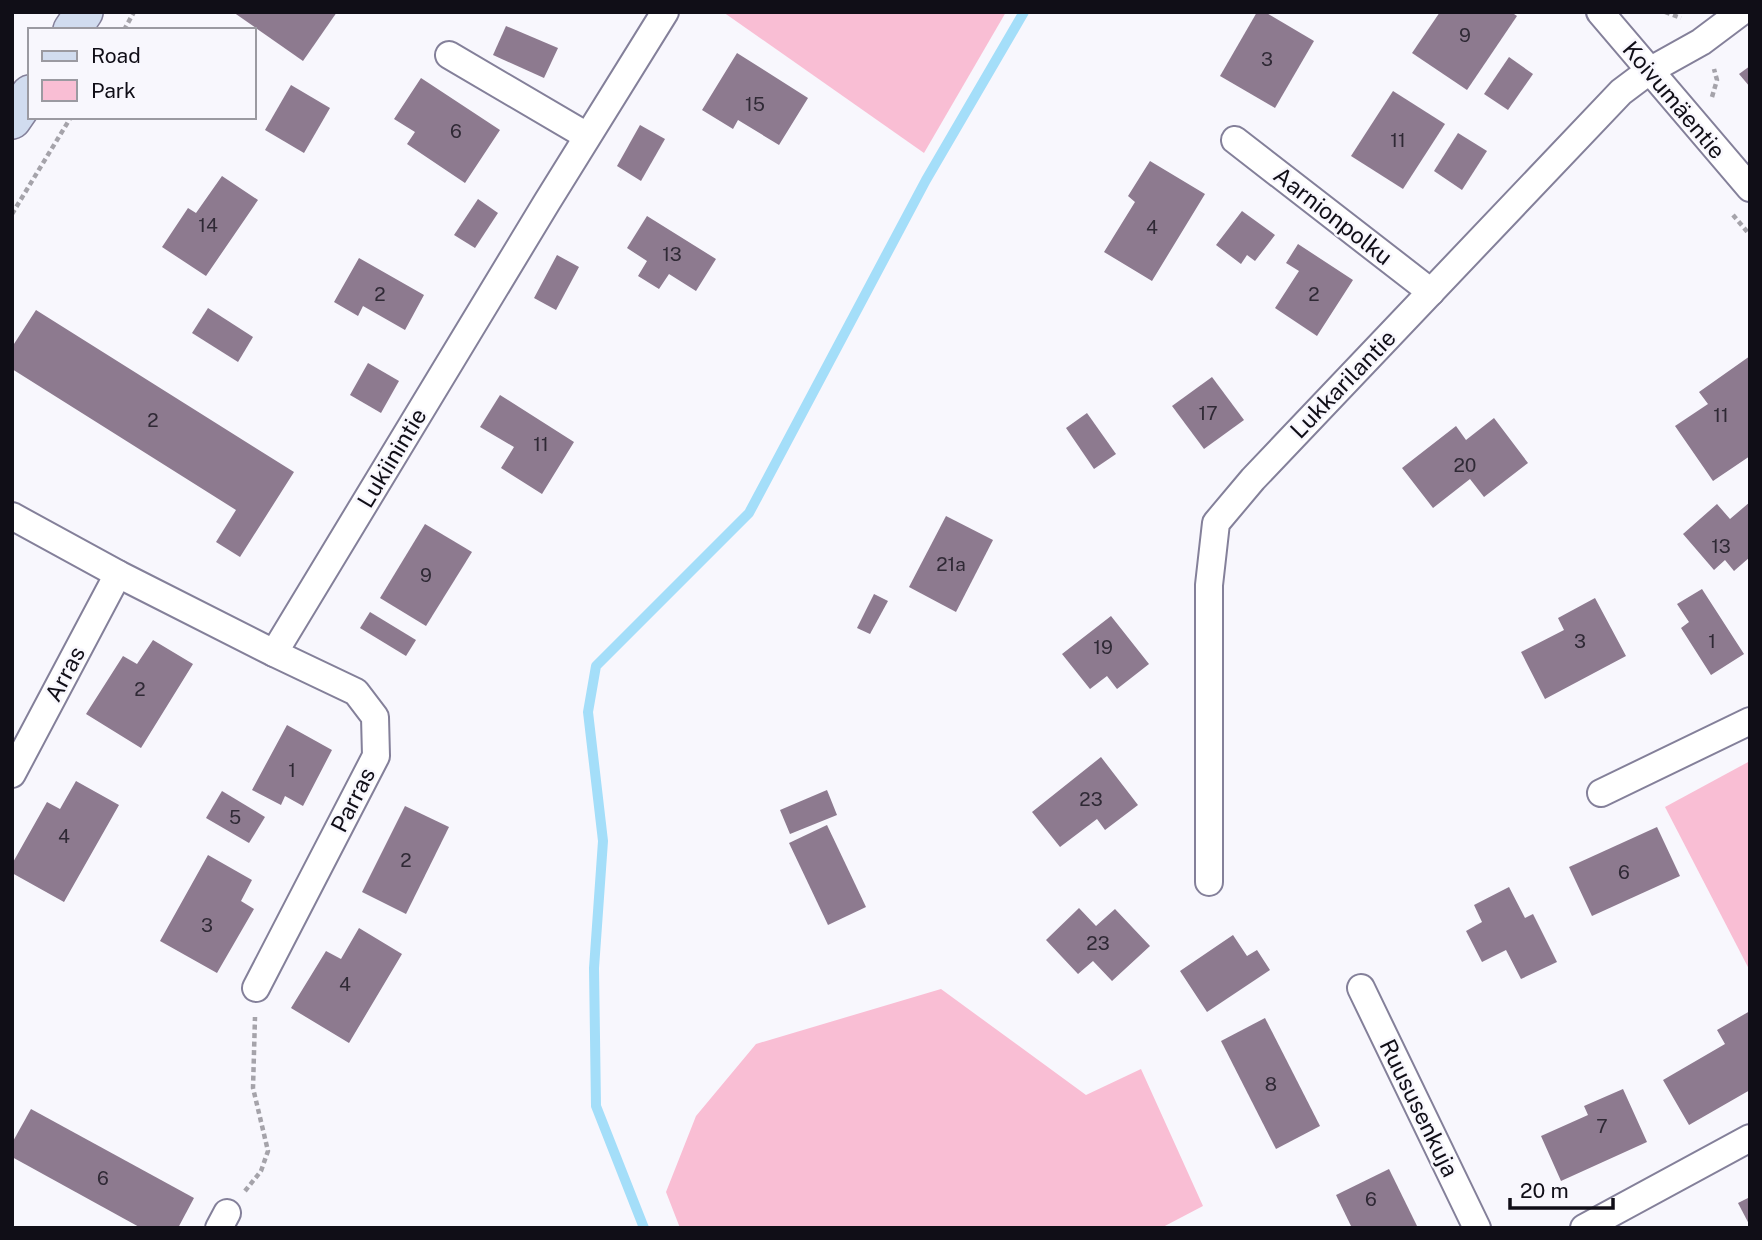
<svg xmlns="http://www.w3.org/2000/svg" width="1762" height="1240" font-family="'Public Sans',sans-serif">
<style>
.green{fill:#f9bed4}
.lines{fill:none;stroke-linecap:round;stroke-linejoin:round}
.stream{stroke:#a4def9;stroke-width:10}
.building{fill:#8d7a8f}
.street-casing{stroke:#84809a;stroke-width:30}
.secondary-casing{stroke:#84809a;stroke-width:40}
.path{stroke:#a5a3aa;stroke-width:4.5;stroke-dasharray:5 3.5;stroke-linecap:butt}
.street{stroke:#fff;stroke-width:26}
.secondary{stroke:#d1dcef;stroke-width:37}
.labels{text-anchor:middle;stroke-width:5;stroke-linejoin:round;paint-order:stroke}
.number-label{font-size:19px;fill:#2f2935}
.street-label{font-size:23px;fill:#100e17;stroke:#f8f7fd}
</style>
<rect width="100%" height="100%" fill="#f8f7fd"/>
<g class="green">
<polygon points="723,12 1006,12 924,153"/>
<polygon points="1750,761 1750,971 1665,807"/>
<polygon points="941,989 1086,1095 1141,1069 1203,1206 1161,1228 680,1228 666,1192 696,1116 756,1044"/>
</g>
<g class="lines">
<polyline class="stream" points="644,1228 596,1106 594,968 603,841 588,712 596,666 749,513 926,180 1024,12"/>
</g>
<g class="building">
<polygon points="233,12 337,12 303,61"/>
<polygon points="1257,12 1265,12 1314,41 1275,108 1220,76"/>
<polygon points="1440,12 1511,12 1517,16 1467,90 1412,53"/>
<polygon points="506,26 558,48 544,78 493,55"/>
<polygon points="737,53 808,98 779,145 738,120 733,129 702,110"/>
<polygon points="1509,57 1533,74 1508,110 1484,94"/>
<polygon points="1750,66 1750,87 1739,74"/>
<polygon points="421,78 500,130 465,183 407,144 415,132 394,119"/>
<polygon points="291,85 330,108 304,153 265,130"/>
<polygon points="1393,91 1445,124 1403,189 1351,156"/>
<polygon points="640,125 665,139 641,181 617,166"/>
<polygon points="1458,133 1487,151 1462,190 1434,171"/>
<polygon points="1150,161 1205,194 1152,281 1104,252 1135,202 1128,196"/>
<polygon points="222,176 258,200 206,276 162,247 188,208 196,213"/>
<polygon points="478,199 498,213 475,248 454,235"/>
<polygon points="1242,211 1275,235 1255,261 1247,255 1241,264 1216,245"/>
<polygon points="647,216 716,259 696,291 669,274 659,289 638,276 647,261 627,248"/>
<polygon points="1298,244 1353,280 1317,336 1275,308 1299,271 1286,263"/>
<polygon points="557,255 579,267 556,310 534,298"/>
<polygon points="359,258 424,295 405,330 363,306 358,316 334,302"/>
<polygon points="208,308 253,337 238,362 192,333"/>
<polygon points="36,310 294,472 240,557 216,542 236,510 12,369 12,347"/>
<polygon points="1750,356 1750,456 1713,481 1675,426 1708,404 1699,392"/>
<polygon points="368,363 399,381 381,413 350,395"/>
<polygon points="1212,377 1244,420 1204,449 1172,406"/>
<polygon points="500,395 574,442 542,494 501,468 514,447 480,427"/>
<polygon points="1087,413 1116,454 1094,469 1066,428"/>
<polygon points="1494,418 1528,463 1484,497 1470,479 1433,508 1402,468 1456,426 1466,440"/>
<polygon points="1750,502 1750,557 1734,571 1725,560 1714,570 1683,534 1717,504 1730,519"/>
<polygon points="946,516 993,540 956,612 909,587"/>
<polygon points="425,524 472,552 426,626 380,598"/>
<polygon points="1702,589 1744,654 1711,675 1681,628 1689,622 1677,604"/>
<polygon points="874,594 888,601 870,634 857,628"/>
<polygon points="1595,598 1626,656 1545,699 1521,652 1564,630 1558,618"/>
<polygon points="370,612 416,640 406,656 360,628"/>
<polygon points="1111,616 1149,664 1117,689 1107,676 1090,689 1062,654"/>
<polygon points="153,640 193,664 141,748 86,714 123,656 137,664"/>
<polygon points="287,725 332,750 303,806 285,796 281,805 252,790"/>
<polygon points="1101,757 1138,805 1105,830 1097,819 1060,847 1032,812"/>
<polygon points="76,781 119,805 64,902 12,873 12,864 47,802 60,809"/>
<polygon points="827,790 837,815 790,834 780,810"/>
<polygon points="222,791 265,817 249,843 206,818"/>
<polygon points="405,806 449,827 406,914 362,892"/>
<polygon points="827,825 866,907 828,925 789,843"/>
<polygon points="1657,827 1680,876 1592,916 1569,867"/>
<polygon points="208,855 252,880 241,901 254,909 217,973 160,941"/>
<polygon points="1509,887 1525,918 1533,914 1557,962 1521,979 1506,950 1482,962 1466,931 1482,922 1474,905"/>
<polygon points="1079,908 1096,926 1115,909 1150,946 1112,981 1093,961 1078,974 1046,940"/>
<polygon points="359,928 402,954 349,1043 291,1008 326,951 341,959"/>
<polygon points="1233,935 1247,956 1257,950 1270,970 1207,1012 1180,971"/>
<polygon points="1750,1011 1750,1090 1689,1125 1663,1080 1725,1044 1717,1030"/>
<polygon points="1265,1018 1320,1126 1276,1149 1221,1041"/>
<polygon points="1623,1089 1647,1142 1561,1181 1541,1136 1588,1115 1584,1106"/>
<polygon points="31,1109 194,1198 178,1228 141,1228 12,1157 12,1143"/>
<polygon points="1389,1169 1418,1228 1352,1228 1336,1195"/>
<polygon points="1750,1197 1750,1226 1738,1203"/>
</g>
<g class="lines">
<g class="street-casing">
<g id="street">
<polyline points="1600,12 1750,188"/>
<polyline points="449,55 587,136"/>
<polyline points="1235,140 1431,292"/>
<polyline points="12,516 118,574 274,653 547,202 665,12"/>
<polyline points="12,774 118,574"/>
<polyline points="1601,793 1750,721"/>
<polyline points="1209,882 1209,585 1216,523 1253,479 1621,92 1649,71 1701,42 1741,12"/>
<polyline points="256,988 376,756 375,717 356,692 274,653"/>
<polyline points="1361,988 1477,1228"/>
<polyline points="219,1228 227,1213"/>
<polyline points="1584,1228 1750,1138"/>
</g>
</g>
<g class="secondary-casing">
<g id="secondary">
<polyline points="72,30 84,12"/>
<polyline points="12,120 30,94"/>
</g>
</g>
<g class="path">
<polyline points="1665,12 1681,18"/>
<polyline points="124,30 134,12"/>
<polyline points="1712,97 1717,80 1714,69"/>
<polyline points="12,214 71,117"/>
<polyline points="1733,215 1750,235"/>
<polyline points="245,1191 261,1171 268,1151 253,1088 255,1017"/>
</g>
<use href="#street" class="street"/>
<use href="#secondary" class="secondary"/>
</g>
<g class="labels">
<g class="number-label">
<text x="1465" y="42">9</text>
<text x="1267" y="66">3</text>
<text x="755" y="111">15</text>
<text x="456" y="138">6</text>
<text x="1398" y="147">11</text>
<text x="208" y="232">14</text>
<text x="1152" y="234">4</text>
<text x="672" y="261">13</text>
<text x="380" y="301">2</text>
<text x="1314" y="301">2</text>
<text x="1208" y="420">17</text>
<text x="1721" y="422">11</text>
<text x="153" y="427">2</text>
<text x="541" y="451">11</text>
<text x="1465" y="472">20</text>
<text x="1721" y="553">13</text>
<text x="951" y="571">21a</text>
<text x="426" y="582">9</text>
<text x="1580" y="648">3</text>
<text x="1712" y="648">1</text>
<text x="1103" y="654">19</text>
<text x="140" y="696">2</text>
<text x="292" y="777">1</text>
<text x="1091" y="806">23</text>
<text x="235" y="824">5</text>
<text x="64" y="843">4</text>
<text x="406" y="867">2</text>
<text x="1624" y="879">6</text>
<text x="207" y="932">3</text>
<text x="1098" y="950">23</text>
<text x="345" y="991">4</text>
<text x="1271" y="1091">8</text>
<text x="1602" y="1133">7</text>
<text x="103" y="1185">6</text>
<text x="1371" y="1206">6</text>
</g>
<g class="street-label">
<text transform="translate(1674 100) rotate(50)" y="8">Koivumäentie</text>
<text transform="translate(1333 216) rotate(38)" y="8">Aarnionpolku</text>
<text transform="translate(1343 384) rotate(-46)" y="8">Lukkarilantie</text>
<text transform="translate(392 458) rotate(-59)" y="8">Lukiinintie</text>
<text transform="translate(65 674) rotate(-62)" y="8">Arras</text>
<text transform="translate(353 800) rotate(-63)" y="8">Parras</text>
<text transform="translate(1419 1108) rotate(64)" y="8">Ruususenkuja</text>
</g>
</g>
<rect width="1762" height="1240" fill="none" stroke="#100e17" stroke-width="28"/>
<rect x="28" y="28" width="228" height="91" fill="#f8f7fd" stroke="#9b9aa1" stroke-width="2"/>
<rect x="42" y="51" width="35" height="10" fill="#d1dcef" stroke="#9b9aa1" stroke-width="2"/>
<text x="91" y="63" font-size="21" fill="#100e17">Road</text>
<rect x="42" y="80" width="35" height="21" fill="#f9bed4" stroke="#9b9aa1" stroke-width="2"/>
<text x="91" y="98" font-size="21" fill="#100e17">Park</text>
<path d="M1510 1198v10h103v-10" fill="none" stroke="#100e17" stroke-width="3.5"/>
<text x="1520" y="1198" font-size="21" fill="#100e17" stroke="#f8f7fd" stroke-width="5" paint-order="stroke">20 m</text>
</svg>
